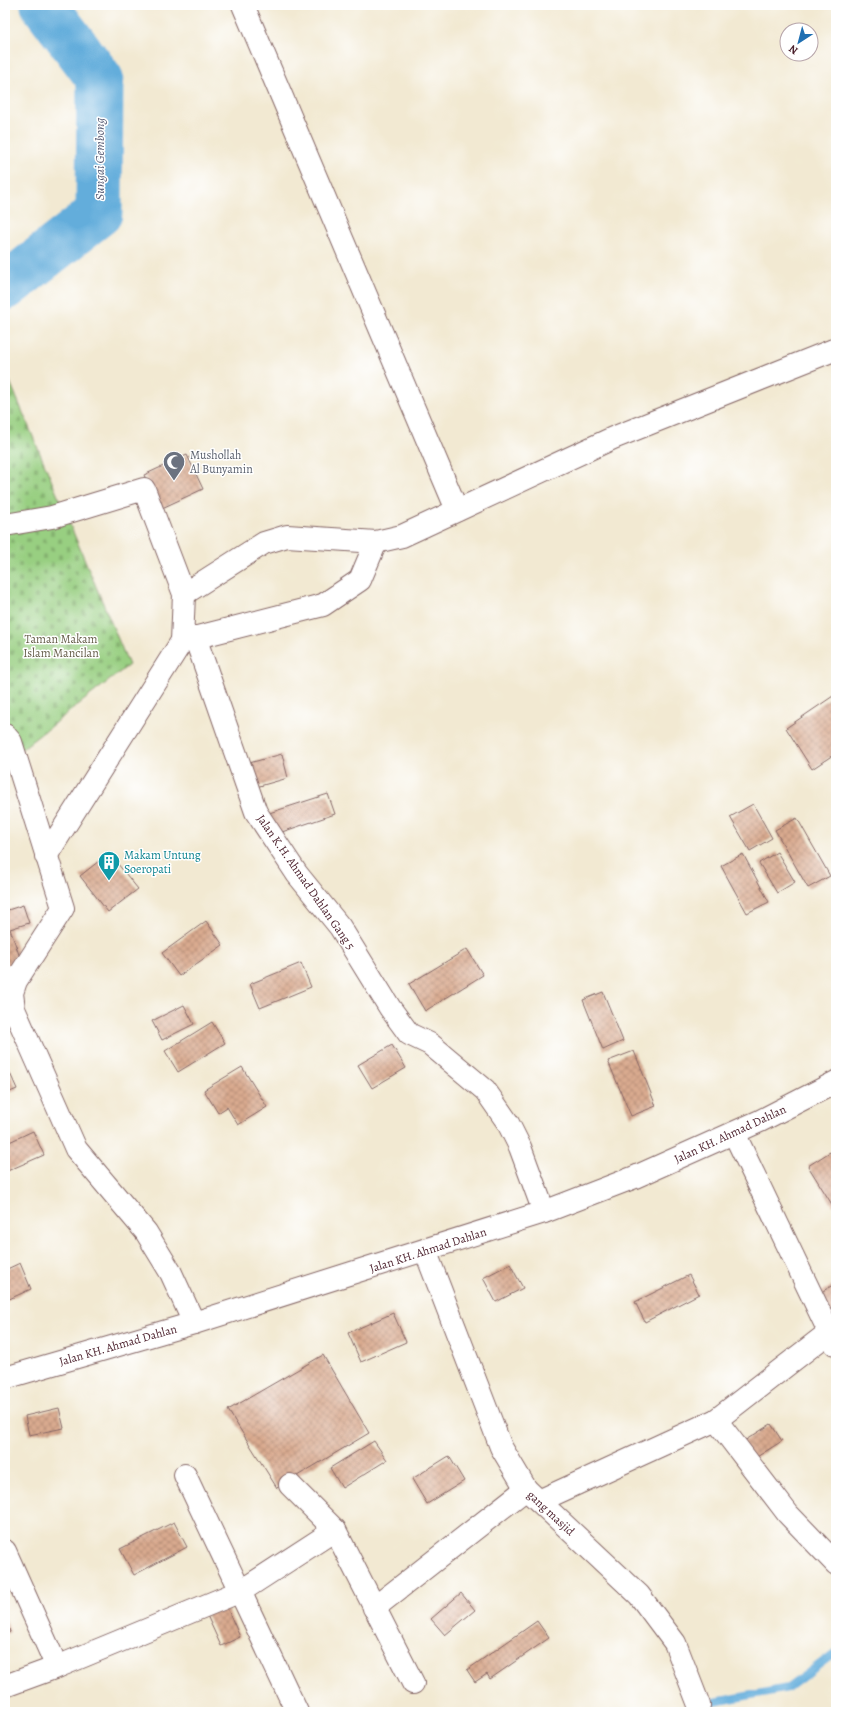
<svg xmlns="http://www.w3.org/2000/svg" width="841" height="1717" font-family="Alegreya,serif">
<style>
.cemetery{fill:url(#cemetery-stones);stroke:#717756}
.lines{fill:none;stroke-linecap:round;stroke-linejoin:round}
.stream{stroke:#64addb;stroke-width:8}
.river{stroke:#64addb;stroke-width:47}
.building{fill:url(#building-cross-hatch)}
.minor-casing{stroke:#856665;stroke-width:24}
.major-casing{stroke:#856665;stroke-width:24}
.minor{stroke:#fff;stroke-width:22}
.major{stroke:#fff;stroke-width:22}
.labels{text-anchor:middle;stroke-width:3;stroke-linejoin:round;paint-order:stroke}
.worship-label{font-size:12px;fill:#5b616d;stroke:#fff;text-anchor:start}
.park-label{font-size:12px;fill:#655d49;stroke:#fff}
.culture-label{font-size:12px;fill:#0d838f;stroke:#fff;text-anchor:start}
.street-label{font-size:12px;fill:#4a1f2b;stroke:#fff}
.water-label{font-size:13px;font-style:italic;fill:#545871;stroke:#fff}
</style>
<defs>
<pattern id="cemetery-stones" width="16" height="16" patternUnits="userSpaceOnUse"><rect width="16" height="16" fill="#98cf81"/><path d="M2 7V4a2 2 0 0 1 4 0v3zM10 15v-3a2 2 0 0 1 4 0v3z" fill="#84b170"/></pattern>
<pattern id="building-cross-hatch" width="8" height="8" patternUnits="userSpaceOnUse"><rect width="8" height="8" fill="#d9aa8f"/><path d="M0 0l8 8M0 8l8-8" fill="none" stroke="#b28a75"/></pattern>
</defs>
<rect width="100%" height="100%" fill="#fff"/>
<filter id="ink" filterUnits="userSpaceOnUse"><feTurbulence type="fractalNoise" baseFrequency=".025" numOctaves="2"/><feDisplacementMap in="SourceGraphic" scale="8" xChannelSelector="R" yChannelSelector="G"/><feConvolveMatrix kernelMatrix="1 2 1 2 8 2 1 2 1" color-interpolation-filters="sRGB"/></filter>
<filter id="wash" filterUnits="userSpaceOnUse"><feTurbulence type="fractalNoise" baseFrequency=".012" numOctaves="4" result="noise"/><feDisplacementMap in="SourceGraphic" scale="16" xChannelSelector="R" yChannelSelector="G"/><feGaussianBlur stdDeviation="0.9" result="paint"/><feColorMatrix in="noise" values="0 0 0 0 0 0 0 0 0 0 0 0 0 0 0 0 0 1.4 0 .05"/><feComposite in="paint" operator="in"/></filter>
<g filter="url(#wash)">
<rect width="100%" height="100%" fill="#f2e9d2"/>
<polygon class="cemetery" points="5,370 129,665 5,762"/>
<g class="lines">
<polyline class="stream" points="683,1712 699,1705 788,1688 836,1652"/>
<polyline class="river" points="5,287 99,213 100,79 44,5"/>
</g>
<g id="blocks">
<g class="building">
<polygon points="187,455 203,489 160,509 144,475"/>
<polygon points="836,694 836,753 812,769 786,728"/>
<polygon points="282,754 288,778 249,789 242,765"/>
<polygon points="328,794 335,814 273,835 266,814"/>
<polygon points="753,804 772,838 750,851 730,817"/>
<polygon points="797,818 830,876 808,888 775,830"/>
<polygon points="777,852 795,882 777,893 759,863"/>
<polygon points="109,853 138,889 108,912 80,876"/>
<polygon points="743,854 769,902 747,913 721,866"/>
<polygon points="23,905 29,923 10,929 23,966 5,972 5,911"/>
<polygon points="206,921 223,945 179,976 162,953"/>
<polygon points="467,949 483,975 425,1011 409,984"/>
<polygon points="301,963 311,987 260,1008 250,984"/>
<polygon points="603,992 623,1041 603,1050 583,1000"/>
<polygon points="184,1005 194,1024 162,1040 152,1021"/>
<polygon points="212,1022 225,1043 178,1072 165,1051"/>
<polygon points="392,1045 406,1068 372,1088 358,1065"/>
<polygon points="634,1051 656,1106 631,1116 608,1061"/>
<polygon points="5,1062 17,1089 5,1094"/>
<polygon points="242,1067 267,1107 238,1125 227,1107 218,1113 204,1090"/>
<polygon points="33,1131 44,1155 5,1172 5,1144"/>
<polygon points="830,1152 836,1161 836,1204 833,1206 808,1166"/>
<polygon points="20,1263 31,1289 5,1301 5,1270"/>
<polygon points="510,1264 523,1288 496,1302 483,1278"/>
<polygon points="689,1275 699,1294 645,1322 635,1302"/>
<polygon points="836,1283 836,1319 807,1301"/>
<polygon points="393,1313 406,1342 361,1362 348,1333"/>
<polygon points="323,1355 369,1433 277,1488 228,1410"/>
<polygon points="59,1408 64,1428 29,1435 25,1416"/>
<polygon points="771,1424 782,1441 741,1467 730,1450"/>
<polygon points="374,1441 387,1460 342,1488 330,1468"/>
<polygon points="449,1456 464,1481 427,1504 412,1479"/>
<polygon points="174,1522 187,1547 134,1575 120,1549"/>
<polygon points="461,1593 475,1610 445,1635 431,1619"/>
<polygon points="224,1601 240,1637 221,1646 205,1611"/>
<polygon points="5,1617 10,1632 5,1634"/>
<polygon points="537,1621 549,1638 490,1679 487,1674 475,1682 467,1670"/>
</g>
</g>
</g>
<g filter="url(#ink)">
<use href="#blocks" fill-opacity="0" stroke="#856665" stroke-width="1"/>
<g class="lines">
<g class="minor-casing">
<g id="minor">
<polyline points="243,5 457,510"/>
<polyline points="5,525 52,517 144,489 184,594 182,641"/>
<polyline points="184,594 264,543 287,536 376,542 402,536 613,438 836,349"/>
<polyline points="195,637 256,812 297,874 340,927 390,1008 409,1034 430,1044 485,1090 508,1123 520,1147 544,1212"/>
<polyline points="5,735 11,742 63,908 16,981 12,993 14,1009 76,1149 146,1232 171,1273 194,1323"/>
<polyline points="46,856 182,641 323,605 360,580 376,542"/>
<polyline points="734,1133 835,1344"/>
<polyline points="425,1250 501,1447 526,1489 639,1595 675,1643 699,1705"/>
<polyline points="716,1420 788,1514 836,1564"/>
<polyline points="185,1475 297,1712"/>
<polyline points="290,1485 335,1530 413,1683"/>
<polyline points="539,1501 716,1420 836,1327"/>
<polyline points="5,1551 57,1667"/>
<polyline points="374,1608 526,1489"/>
<polyline points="5,1686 57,1667 241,1591 335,1530"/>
</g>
</g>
<g class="major-casing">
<polyline id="major" points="5,1378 194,1323 544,1212 635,1177 760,1121 836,1082"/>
</g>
<use href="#minor" class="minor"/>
<use href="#major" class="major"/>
</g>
</g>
<defs>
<g id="mosque-pin" transform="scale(1.15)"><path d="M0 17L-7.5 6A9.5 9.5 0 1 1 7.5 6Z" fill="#6b7280" stroke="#fff"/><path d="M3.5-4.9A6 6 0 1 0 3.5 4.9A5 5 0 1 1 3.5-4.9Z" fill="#fff"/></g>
<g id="building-pin" transform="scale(1.15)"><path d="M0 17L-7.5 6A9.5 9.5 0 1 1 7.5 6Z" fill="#0f9aa8" stroke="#fff"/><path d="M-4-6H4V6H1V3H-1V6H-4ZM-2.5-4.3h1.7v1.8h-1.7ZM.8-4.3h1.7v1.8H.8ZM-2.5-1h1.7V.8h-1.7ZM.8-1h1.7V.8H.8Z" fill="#fff"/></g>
</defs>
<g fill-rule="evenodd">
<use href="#mosque-pin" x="174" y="462"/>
<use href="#building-pin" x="109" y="862"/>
</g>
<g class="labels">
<g class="worship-label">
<text x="190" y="459">Mushollah<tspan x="190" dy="14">Al Bunyamin</tspan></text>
</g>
<g class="park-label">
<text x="61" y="643">Taman Makam<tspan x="61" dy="14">Islam Mancilan</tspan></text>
</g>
<g class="culture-label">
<text x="124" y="859">Makam Untung<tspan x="124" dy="14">Soeropati</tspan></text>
</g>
<g class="street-label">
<text transform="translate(306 882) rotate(55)" y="4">Jalan K.H. Ahmad Dahlan Gang 5</text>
<text transform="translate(730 1134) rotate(-25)" y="4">Jalan KH. Ahmad Dahlan</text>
<text transform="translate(428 1250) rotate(-18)" y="4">Jalan KH. Ahmad Dahlan</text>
<text transform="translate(118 1345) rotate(-16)" y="4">Jalan KH. Ahmad Dahlan</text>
<text transform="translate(551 1513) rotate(43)" y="4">gang masjid</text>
</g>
<g class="water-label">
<text transform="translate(99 159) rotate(-90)" y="5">Sungai Gembong</text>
</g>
</g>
<rect width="841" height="1717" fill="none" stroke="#fff" stroke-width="20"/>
<g transform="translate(799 42) rotate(216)"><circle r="19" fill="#ffffff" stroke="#b7a5aa"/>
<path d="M0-3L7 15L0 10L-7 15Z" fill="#1f6fb2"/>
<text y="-6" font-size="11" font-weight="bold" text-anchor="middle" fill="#4a1f2b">N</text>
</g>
</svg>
